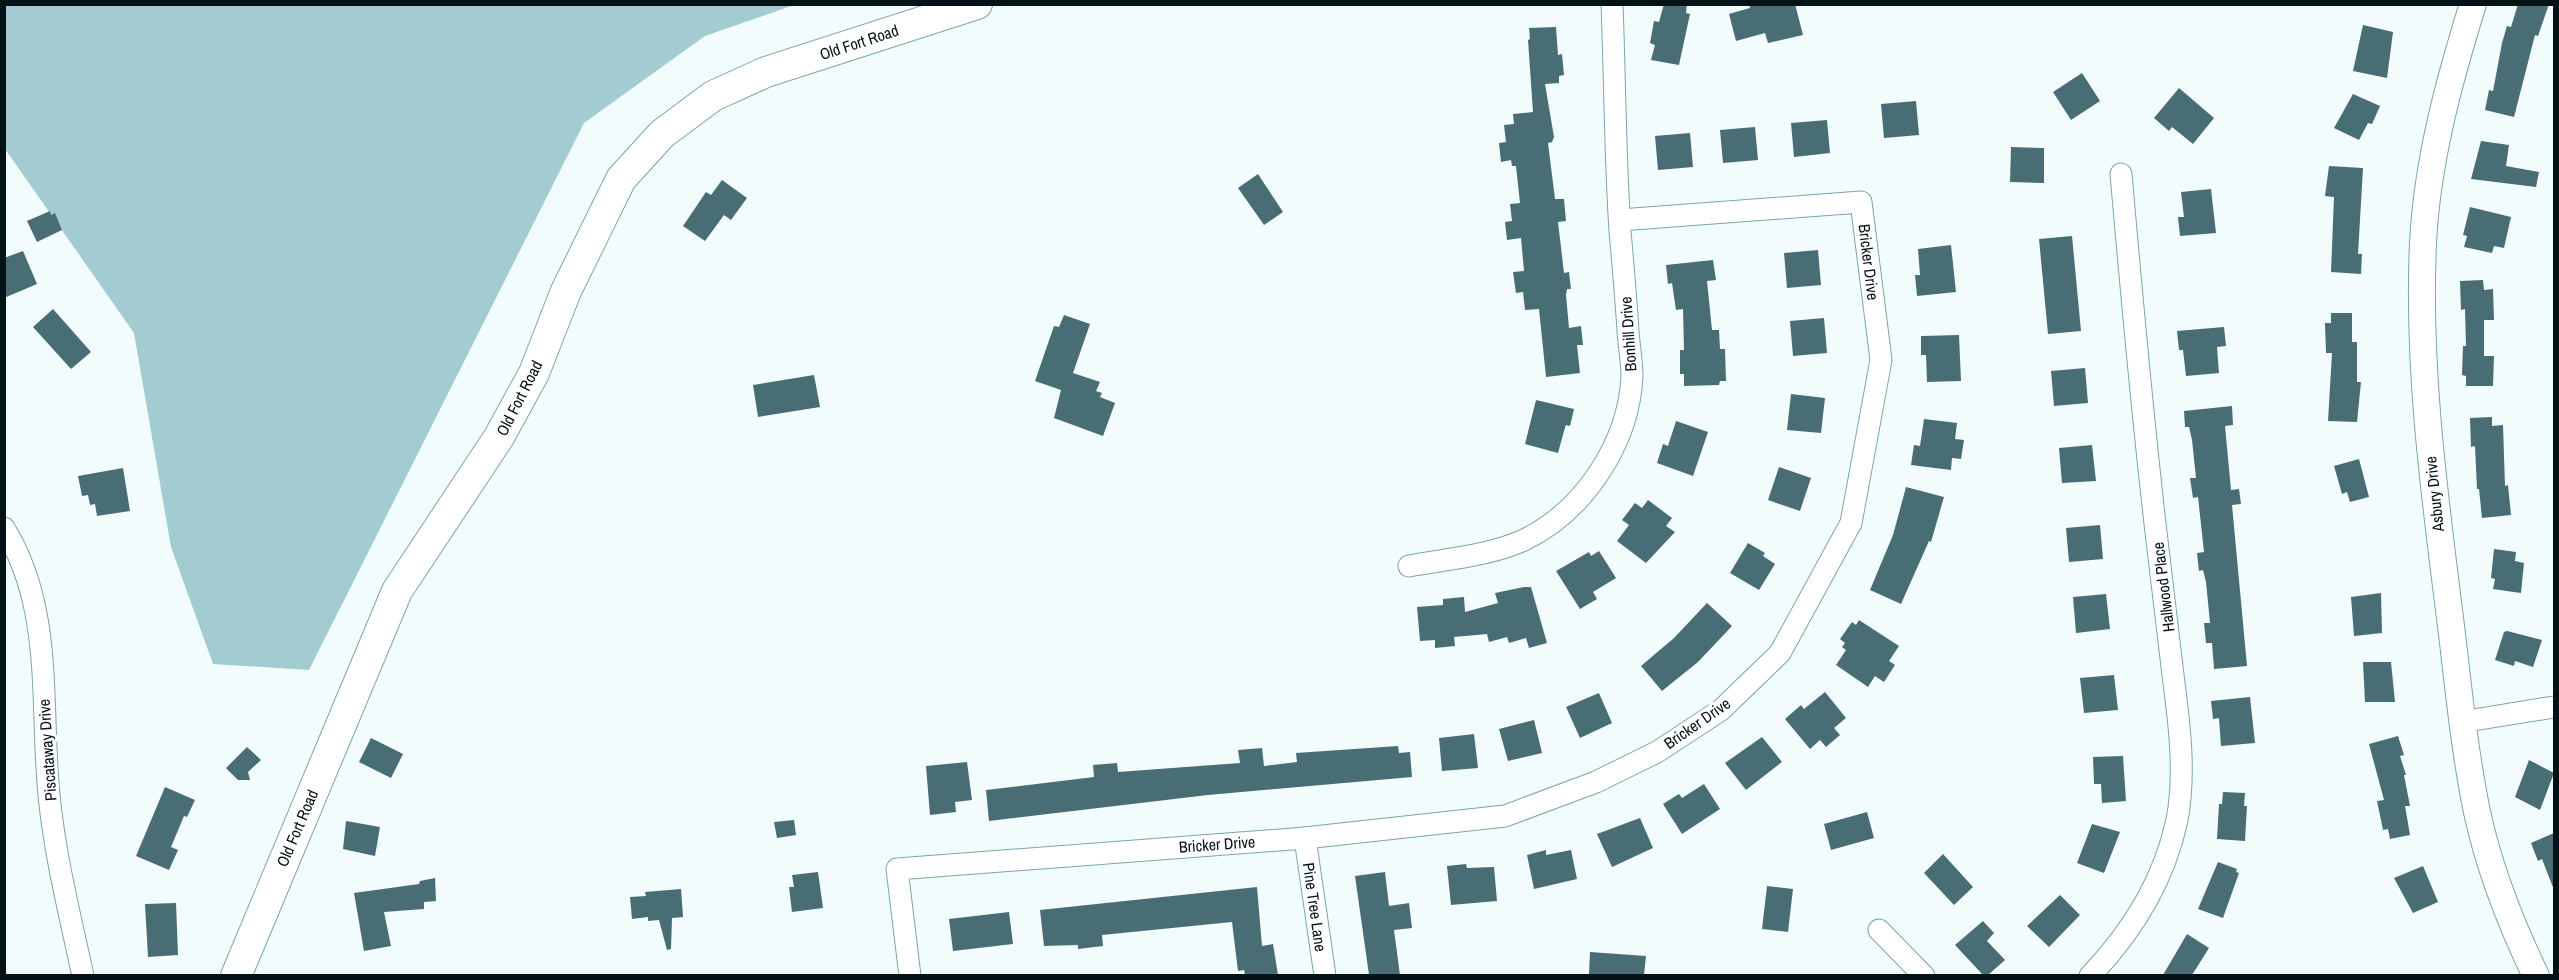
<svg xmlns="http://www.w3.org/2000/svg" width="2559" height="980" font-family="'Archivo Narrow',sans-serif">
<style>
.forest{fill:#a2cbd2}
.building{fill:#486d74}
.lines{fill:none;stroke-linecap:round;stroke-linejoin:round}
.minor-casing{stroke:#79a6ae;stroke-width:23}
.tertiary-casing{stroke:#79a6ae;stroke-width:28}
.secondary-casing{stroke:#79a6ae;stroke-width:32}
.minor{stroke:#fff;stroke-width:21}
.tertiary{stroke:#fff;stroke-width:26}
.secondary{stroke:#fff;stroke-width:30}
.labels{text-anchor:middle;stroke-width:6;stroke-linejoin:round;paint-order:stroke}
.street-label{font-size:16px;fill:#021215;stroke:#fff}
</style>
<rect width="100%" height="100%" fill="#f3fcfd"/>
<polygon class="forest" points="4,5 794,5 705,36 584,123 309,670 213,664 171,547 134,333 5,149"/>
<g class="building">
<polygon points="1664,4 1687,4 1686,13 1690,14 1679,65 1651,60 1655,45 1650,43 1654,21 1659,22"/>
<polygon points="1749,4 1795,4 1803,35 1768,43 1765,33 1736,41 1729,14 1750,8"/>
<polygon points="2518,4 2549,4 2538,36 2535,35 2514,117 2485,110 2489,90 2493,91 2502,43 2507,26 2511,27"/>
<polygon points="2363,25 2393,32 2387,78 2353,71"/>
<polygon points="1556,27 1558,55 1562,54 1564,75 1559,76 1559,83 1545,84 1554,137 1552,142 1548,143 1555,199 1564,199 1566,221 1558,222 1564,273 1569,272 1571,289 1567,289 1566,295 1569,328 1581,326 1583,345 1577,345 1580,373 1546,377 1539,309 1525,310 1523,292 1516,293 1513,272 1524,271 1521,238 1507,240 1505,222 1512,221 1510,204 1520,203 1516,166 1512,166 1511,160 1501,162 1499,143 1506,142 1504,125 1514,124 1513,114 1533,112 1528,40 1530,39 1529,28"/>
<polygon points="2082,73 2100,101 2071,120 2053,92"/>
<polygon points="2179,88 2214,118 2193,144 2172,127 2169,131 2154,118"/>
<polygon points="2353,94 2380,106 2372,124 2368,123 2359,140 2334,128"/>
<polygon points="1916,101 1919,135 1884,138 1881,104"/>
<polygon points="1827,120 1830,153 1794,157 1791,123"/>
<polygon points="1755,127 1758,160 1723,163 1720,130"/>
<polygon points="1690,133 1693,167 1658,170 1655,136"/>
<polygon points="2481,141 2509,145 2506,166 2539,172 2536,187 2471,179"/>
<polygon points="2011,147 2044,148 2044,183 2010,182"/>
<polygon points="2329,166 2363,168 2358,254 2362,254 2361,274 2331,272 2334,197 2325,196"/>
<polygon points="1258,174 1283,212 1264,225 1238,188"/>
<polygon points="722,180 747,198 731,220 724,215 705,241 683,226 706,192 711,195"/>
<polygon points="2211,189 2216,233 2180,236 2178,217 2184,217 2181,192"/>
<polygon points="2470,207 2511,217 2504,248 2494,246 2492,253 2464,247 2467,236 2463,235"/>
<polygon points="50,211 51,215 55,213 62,230 37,242 27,221"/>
<polygon points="2072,236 2081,331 2048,334 2039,239"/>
<polygon points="1951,245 1956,292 1917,296 1915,275 1920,275 1918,249"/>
<polygon points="1818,250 1821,285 1787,288 1784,253"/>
<polygon points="23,251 37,284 4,298 4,258"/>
<polygon points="1713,260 1716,280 1707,281 1712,330 1719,330 1720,349 1725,349 1726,381 1720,381 1719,385 1684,386 1684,374 1680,374 1680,350 1684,350 1683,309 1676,310 1672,283 1668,284 1666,265"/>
<polygon points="2483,280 2484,290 2493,289 2494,320 2484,320 2484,356 2494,356 2493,386 2466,386 2466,376 2462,375 2463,346 2466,346 2465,309 2461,310 2460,281"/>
<polygon points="53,309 91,352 71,369 33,327"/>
<polygon points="2331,313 2352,313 2352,342 2357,342 2357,382 2361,382 2357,422 2328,421 2332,353 2326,353 2325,323 2331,323"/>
<polygon points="1064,315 1090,324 1073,373 1100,382 1096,391 1102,393 1100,397 1115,403 1103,436 1054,418 1061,390 1035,381 1054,326 1059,327"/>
<polygon points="1824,318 1827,353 1793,356 1790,321"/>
<polygon points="2224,327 2226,346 2217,347 2219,373 2186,376 2183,350 2179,350 2177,331"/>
<polygon points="1959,335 1961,381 1927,382 1926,355 1921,355 1921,336"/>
<polygon points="2085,368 2088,403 2054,406 2051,371"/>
<polygon points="814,375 820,407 758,417 753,385"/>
<polygon points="1791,394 1825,398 1821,433 1787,430"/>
<polygon points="1536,400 1574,409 1570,426 1566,425 1564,431 1558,453 1525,444"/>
<polygon points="2232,406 2233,425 2225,426 2231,490 2239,489 2241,504 2232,505 2247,666 2214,669 2212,643 2206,643 2204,623 2210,623 2206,582 2203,570 2199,571 2197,553 2204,552 2198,497 2193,498 2190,478 2196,478 2192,440 2189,427 2185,427 2184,411"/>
<polygon points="2492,417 2492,426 2503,425 2505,486 2508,485 2511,515 2482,518 2479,489 2477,489 2475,446 2471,447 2470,418"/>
<polygon points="1924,419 1957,423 1955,439 1964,440 1961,459 1952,458 1951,470 1911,465 1914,445 1920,446"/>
<polygon points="1676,421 1708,432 1693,476 1657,463 1663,444 1668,446"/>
<polygon points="2092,445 2096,481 2062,483 2059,448"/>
<polygon points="2359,459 2369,497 2350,502 2347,492 2342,494 2334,466"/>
<polygon points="1779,467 1811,478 1800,511 1768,500"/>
<polygon points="123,468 130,511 97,516 95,504 90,505 88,495 82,496 78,476"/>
<polygon points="1906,487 1944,497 1931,542 1929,541 1901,604 1870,590 1893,535"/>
<polygon points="1648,500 1672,518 1666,526 1675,532 1646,563 1617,541 1629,525 1622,520 1635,503 1642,508"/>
<polygon points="2100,525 2103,559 2069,562 2066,528"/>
<polygon points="1748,543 1765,553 1763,556 1775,564 1759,590 1730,573"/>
<polygon points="2494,549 2516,552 2515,561 2524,563 2521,593 2493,589 2495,579 2491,578"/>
<polygon points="1599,551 1616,578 1593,592 1597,599 1580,609 1556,571 1589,552 1591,556"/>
<polygon points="1524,587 1531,587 1547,643 1529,648 1526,638 1509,643 1507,637 1489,642 1487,634 1454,637 1455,646 1435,648 1435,640 1420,641 1417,607 1443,605 1443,599 1464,597 1465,612 1498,603 1495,593"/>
<polygon points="2381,593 2382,633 2354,636 2351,597"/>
<polygon points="2106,594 2110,629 2076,633 2073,597"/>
<polygon points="1707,603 1732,626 1698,662 1662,691 1641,666 1674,638"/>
<polygon points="1859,620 1899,646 1889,661 1895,665 1884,682 1875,676 1868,687 1836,665 1846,650 1842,647 1845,643 1840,639 1852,622 1856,625"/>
<polygon points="2507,631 2542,640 2533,667 2515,661 2514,666 2495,660 2504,632"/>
<polygon points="2363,662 2391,662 2395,702 2365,702"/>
<polygon points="2114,675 2118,710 2084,713 2080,678"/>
<polygon points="1825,692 1846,718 1834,728 1840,735 1826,747 1820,740 1810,749 1785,719 1801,705 1804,709"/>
<polygon points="1599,693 1612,723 1580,738 1566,707"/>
<polygon points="2250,697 2255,743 2221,746 2219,718 2213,719 2211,701"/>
<polygon points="1534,720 1542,753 1508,761 1499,729"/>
<polygon points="1474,734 1478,768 1442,771 1439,738"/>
<polygon points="2398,736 2404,755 2400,756 2406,775 2404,775 2410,806 2405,806 2410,835 2390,839 2388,829 2383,830 2377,801 2384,800 2369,744"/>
<polygon points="1762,737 1782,762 1746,790 1725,763"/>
<polygon points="371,738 403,754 391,778 359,762"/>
<polygon points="1398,746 1399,753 1410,752 1412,777 1208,795 989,821 986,790 1094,777 1093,765 1117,763 1118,772 1240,763 1238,750 1262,748 1264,766 1297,762 1296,753"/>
<polygon points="247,747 261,760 248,772 250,780 238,780 226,768"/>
<polygon points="2123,756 2126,801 2102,803 2101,784 2094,784 2093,757"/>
<polygon points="2529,760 2554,773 2540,810 2515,797"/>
<polygon points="967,762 972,800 955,802 956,812 930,815 926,766"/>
<polygon points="1704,784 1720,809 1682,834 1663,804 1679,794 1682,798"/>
<polygon points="165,787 195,800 187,817 184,816 171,847 178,850 169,870 136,856"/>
<polygon points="2223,792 2245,793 2244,806 2247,806 2245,841 2217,839 2219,804 2222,804"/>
<polygon points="1867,812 1874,838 1831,850 1824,824"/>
<polygon points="1640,818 1653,848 1612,867 1597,834"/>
<polygon points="794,820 796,835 777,838 774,822"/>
<polygon points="346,821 380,827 375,856 343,849"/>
<polygon points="2092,824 2120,832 2104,873 2077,863"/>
<polygon points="2554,833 2554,890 2542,859 2538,861 2531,843"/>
<polygon points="1546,850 1546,855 1571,850 1577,879 1534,889 1527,855"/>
<polygon points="1943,854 1973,887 1954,905 1924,873"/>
<polygon points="2218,862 2237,869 2236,872 2239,873 2223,918 2198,909"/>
<polygon points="1466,864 1467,868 1494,867 1497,901 1451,905 1447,866"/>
<polygon points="2423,866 2438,902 2413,913 2394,878"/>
<polygon points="818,872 823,908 792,912 789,887 794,887 792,875"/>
<polygon points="1385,872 1389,906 1409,903 1412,928 1394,930 1400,975 1369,975 1355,876"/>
<polygon points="435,878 436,901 424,902 424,909 384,912 391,946 364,951 354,893 419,884 420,881"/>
<polygon points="1767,886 1793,889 1788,932 1762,929"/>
<polygon points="1257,887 1262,946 1273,944 1278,975 1245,975 1244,970 1238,971 1232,922 1102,935 1103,946 1078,949 1078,945 1044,946 1040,910"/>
<polygon points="681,889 683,917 672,918 671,949 667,950 659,920 648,921 648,917 632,919 630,897 646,896 645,892"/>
<polygon points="2060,895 2080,915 2049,947 2027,926"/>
<polygon points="176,903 178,955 148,957 145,904"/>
<polygon points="1009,912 1013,944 953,951 949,919"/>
<polygon points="1983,921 1994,933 1987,941 2005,960 1988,975 1983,975 1955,945"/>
<polygon points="2187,934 2209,948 2192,975 2163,975"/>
<polygon points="1590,952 1646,956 1644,975 1589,974"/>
</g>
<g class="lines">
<g class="minor-casing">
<g id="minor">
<path d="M4 528C54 608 40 705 49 795 55 857 70 915 83 976"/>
<path d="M1409 566C1446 559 1489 556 1524 540 1584 511 1629 443 1632 376 1632 362 1629 346 1628 331 1626 298 1623 265 1620 231 1615 156 1615 80 1612 4"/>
<polyline points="2461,722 2554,707"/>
<polyline points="1305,838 1325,976"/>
<polyline points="1879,930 1924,976"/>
<polyline points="910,976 897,869 1305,838 1505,816 1596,782 1657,752 1721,710 1780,653 1851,523 1881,360 1861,202 1620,220"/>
<path d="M2090 976C2133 931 2164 881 2177 820 2186 773 2179 721 2173 675 2168 633 2163 591 2158 549 2143 424 2132 300 2121 174"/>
</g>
</g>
<g class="tertiary-casing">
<path id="tertiary" d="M2473 4C2449 81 2427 162 2423 243 2417 374 2436 505 2452 634 2459 694 2465 753 2477 812 2489 868 2511 924 2536 976"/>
</g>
<g class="secondary-casing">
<polyline id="secondary" points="236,976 397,591 499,437 534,373 566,291 621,179 662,134 713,96 766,72 977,4"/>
</g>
<use href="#minor" class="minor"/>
<use href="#tertiary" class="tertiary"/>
<use href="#secondary" class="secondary"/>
</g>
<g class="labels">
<g class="street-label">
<text transform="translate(859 42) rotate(-18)" y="6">Old Fort Road</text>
<text transform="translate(1869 262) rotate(83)" y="6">Bricker Drive</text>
<text transform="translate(1628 334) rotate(-94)" y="6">Bonhill Drive</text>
<text transform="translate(519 398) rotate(-63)" y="6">Old Fort Road</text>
<text transform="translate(2434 494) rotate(-96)" y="6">Asbury Drive</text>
<text transform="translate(2163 587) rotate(-97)" y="6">Hallwood Place</text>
<text transform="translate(1697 723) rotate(-35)" y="6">Bricker Drive</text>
<text transform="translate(47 750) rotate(-94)" y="6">Piscataway Drive</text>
<text transform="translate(297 828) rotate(-67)" y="6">Old Fort Road</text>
<text transform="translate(1217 844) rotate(-4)" y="6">Bricker Drive</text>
<text transform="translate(1315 907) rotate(82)" y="6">Pine Tree Lane</text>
</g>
</g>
<rect width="2559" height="980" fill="none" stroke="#021215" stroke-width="12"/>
</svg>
